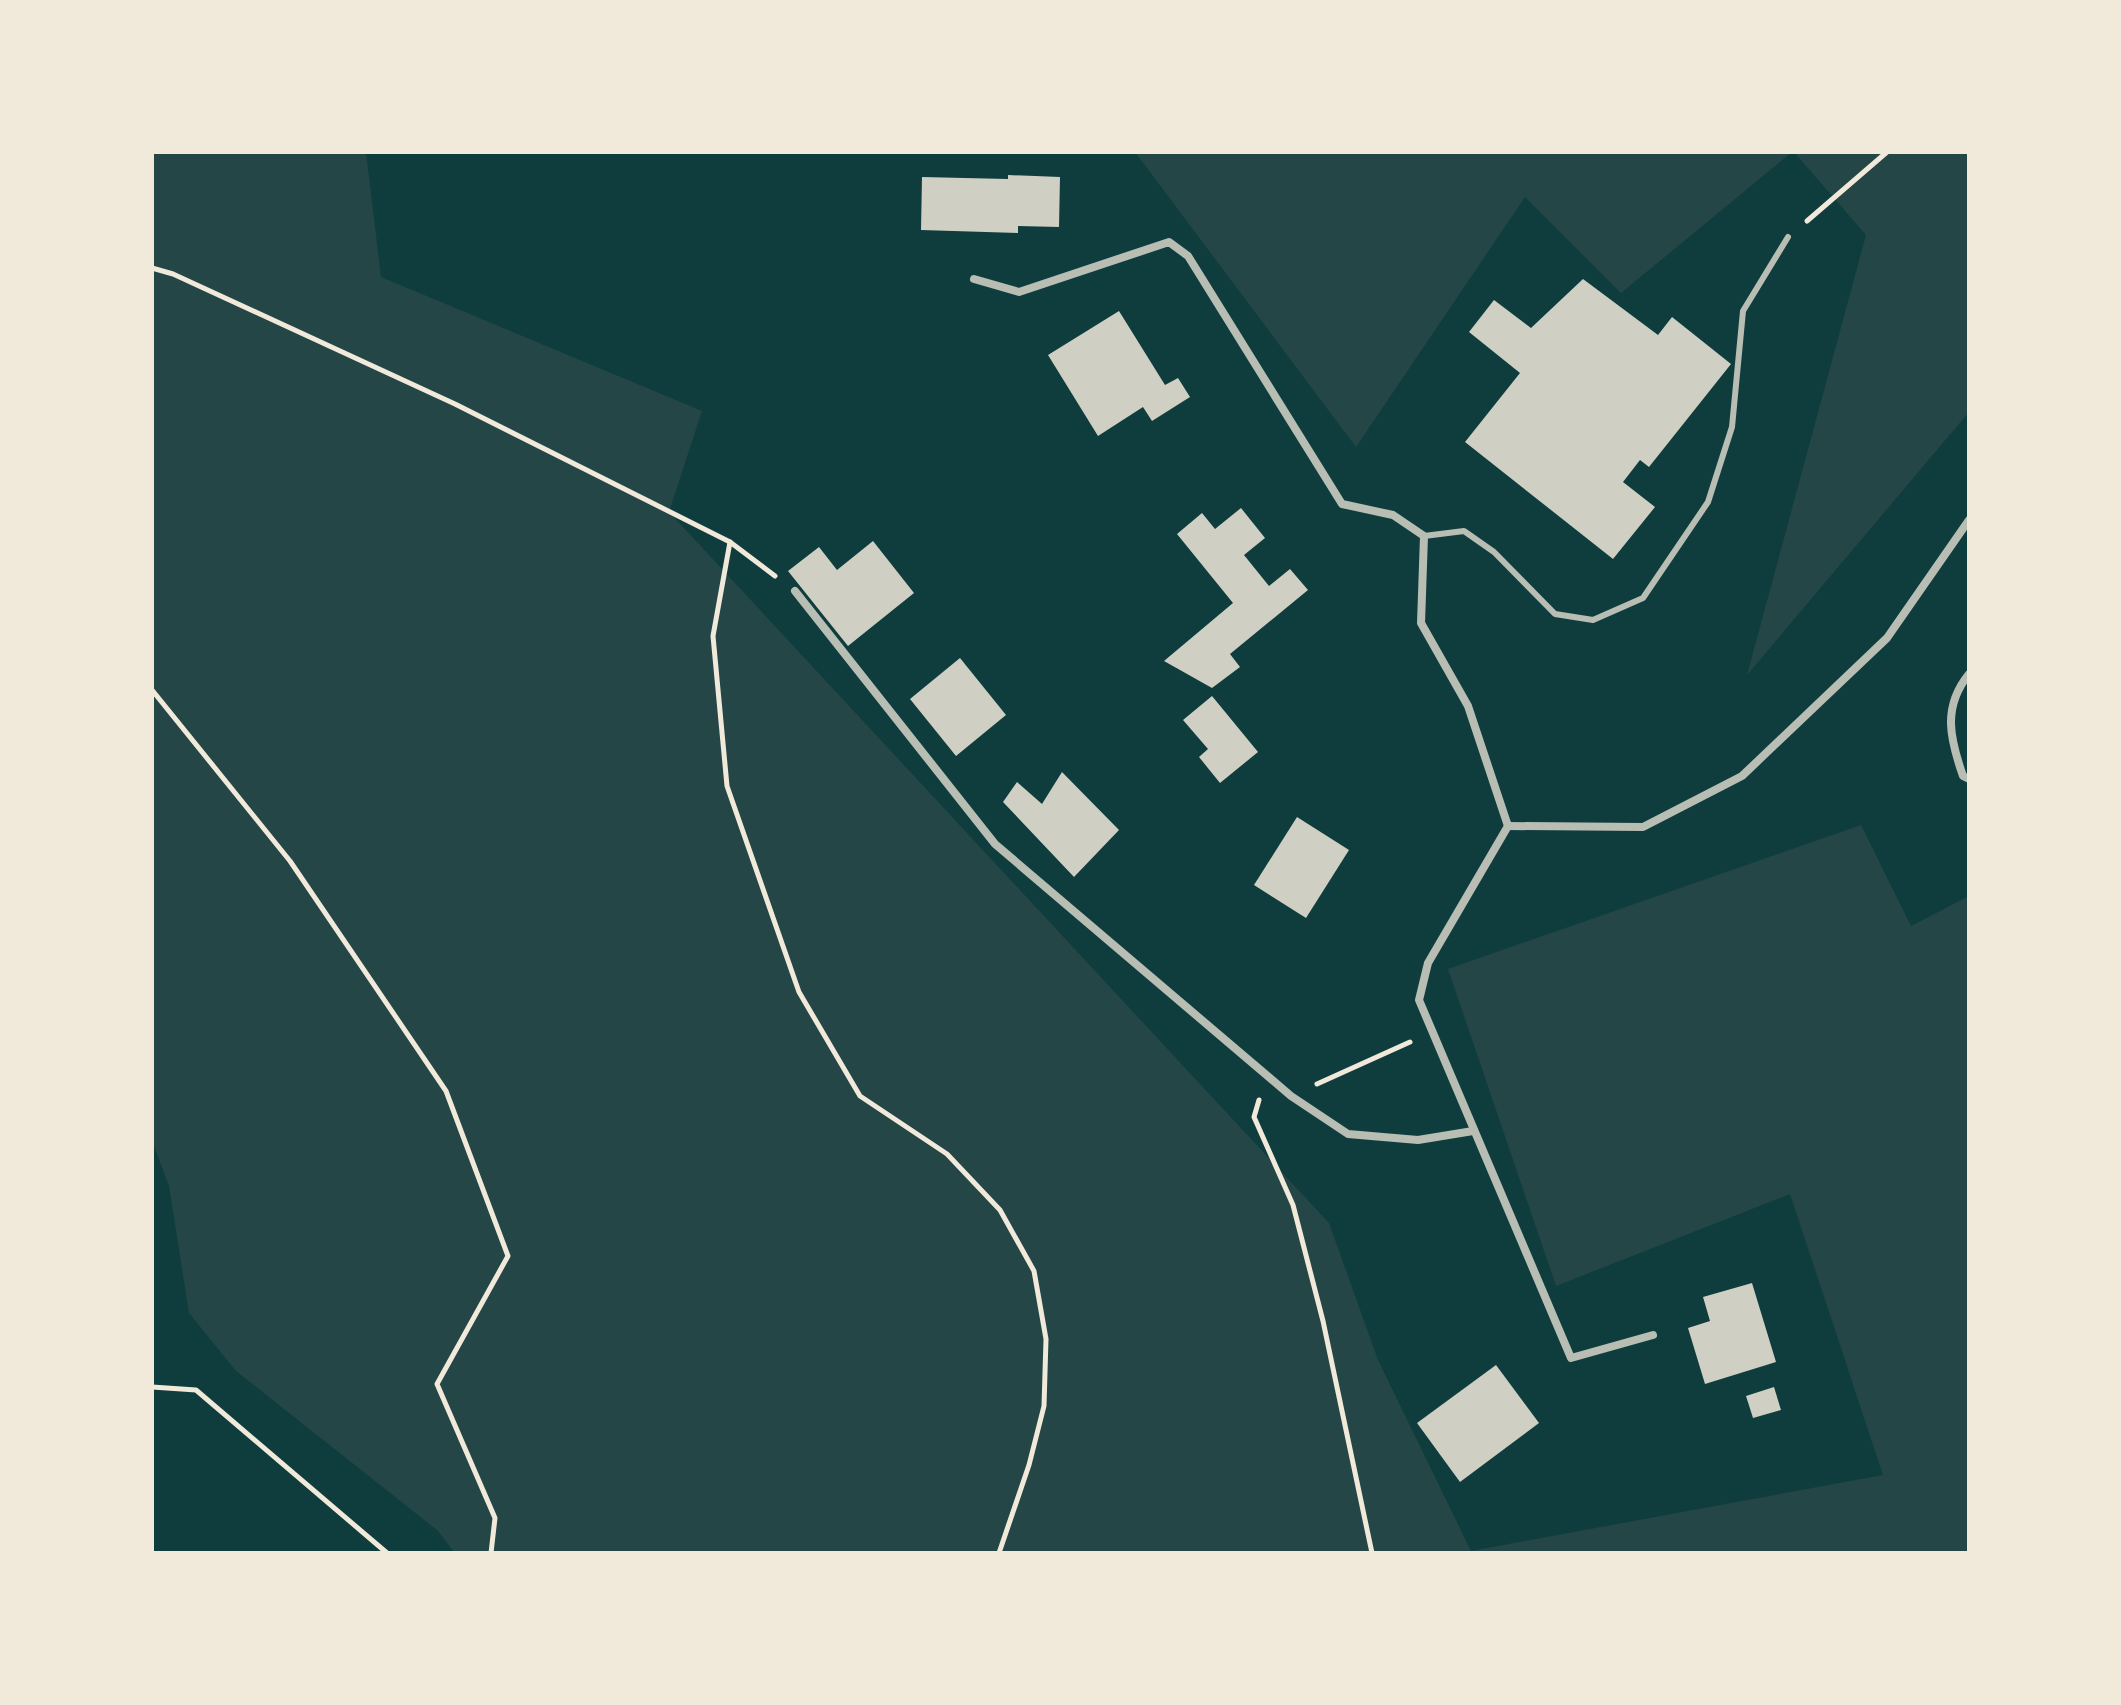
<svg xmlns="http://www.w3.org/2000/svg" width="2121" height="1705" font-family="'Zilla Slab',serif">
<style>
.green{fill:#244646}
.building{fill:#cfcfc3}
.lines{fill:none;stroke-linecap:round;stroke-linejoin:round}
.path{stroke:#f1e9da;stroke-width:5}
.service{stroke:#b8beb3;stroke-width:6}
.minor{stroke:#b8beb3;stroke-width:8}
</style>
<rect width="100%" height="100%" fill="#0f3d3e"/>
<g class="green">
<polygon points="152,152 366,152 381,277 702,411 669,512 1329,1223 1378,1360 1471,1551 1883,1475 1790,1194 1556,1286 1448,969 1861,825 1911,926 1969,896 1969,1553 455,1553 437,1530 236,1371 189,1313 169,1186 152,1141"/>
<polygon points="1135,152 1792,152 1621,293 1525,197 1356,447"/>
<polygon points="1794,152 1969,152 1969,412 1747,675 1866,235"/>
</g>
<g class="building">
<polygon points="1008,175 1060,177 1059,227 1018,226 1018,233 921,230 922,177 1008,179"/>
<polygon points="1583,279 1658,335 1672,317 1731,364 1649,467 1640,460 1623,482 1655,507 1613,559 1465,442 1520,373 1469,332 1494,300 1531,328"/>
<polygon points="1119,311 1165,385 1178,378 1190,397 1152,421 1143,407 1098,436 1048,355"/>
<polygon points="1241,508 1265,538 1244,555 1269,586 1290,569 1308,590 1230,654 1240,667 1212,688 1164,661 1233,603 1177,534 1202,513 1215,529"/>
<polygon points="873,541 914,593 848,646 788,571 819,547 837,570"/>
<polygon points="960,658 1006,715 956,756 910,699"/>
<polygon points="1212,696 1258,752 1220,783 1199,757 1208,749 1183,720"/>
<polygon points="1062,772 1119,830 1074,877 1003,802 1017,782 1042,804"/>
<polygon points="1297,817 1349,850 1306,918 1254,885"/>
<polygon points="1752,1283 1776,1362 1705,1384 1688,1328 1710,1321 1703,1297"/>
<polygon points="1496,1365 1539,1423 1460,1482 1417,1423"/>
<polygon points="1774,1387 1781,1410 1753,1418 1746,1396"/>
</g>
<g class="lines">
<g class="path">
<polyline points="1807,221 1887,152"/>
<polyline points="152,268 173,274 455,404 730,542"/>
<polyline points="775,576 730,542 713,636 727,786 799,992 860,1096 947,1154 1000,1210 1034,1271 1046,1339 1044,1406 1029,1465 999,1553"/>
<polyline points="152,690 290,861 446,1091 508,1256 437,1384 495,1518 491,1553"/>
<polyline points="1317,1084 1410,1042"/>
<polyline points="1259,1100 1254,1117 1293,1205 1323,1321 1372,1553"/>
<polyline points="152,1387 196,1390 387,1553"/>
</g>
<polyline class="service" points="1424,536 1464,531 1494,552 1555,614 1593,620 1643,598 1708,502 1732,427 1743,311 1788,237"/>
<g class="minor">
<polyline points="974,279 1019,292 1169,242 1188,256 1342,504 1393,515 1424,536 1421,623 1468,706 1508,826"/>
<polyline points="795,591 995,844 1291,1096 1348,1134 1418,1140 1473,1131"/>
<path d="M1969 674C1942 707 1950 739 1963 776L1969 779"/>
<polyline points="1508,826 1428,963 1419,1000 1571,1358 1653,1335"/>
<polyline points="1508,826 1643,827 1742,776 1887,638 1969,520"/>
</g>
</g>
<rect width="2121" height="1705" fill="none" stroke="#f1e9da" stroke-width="308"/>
</svg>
